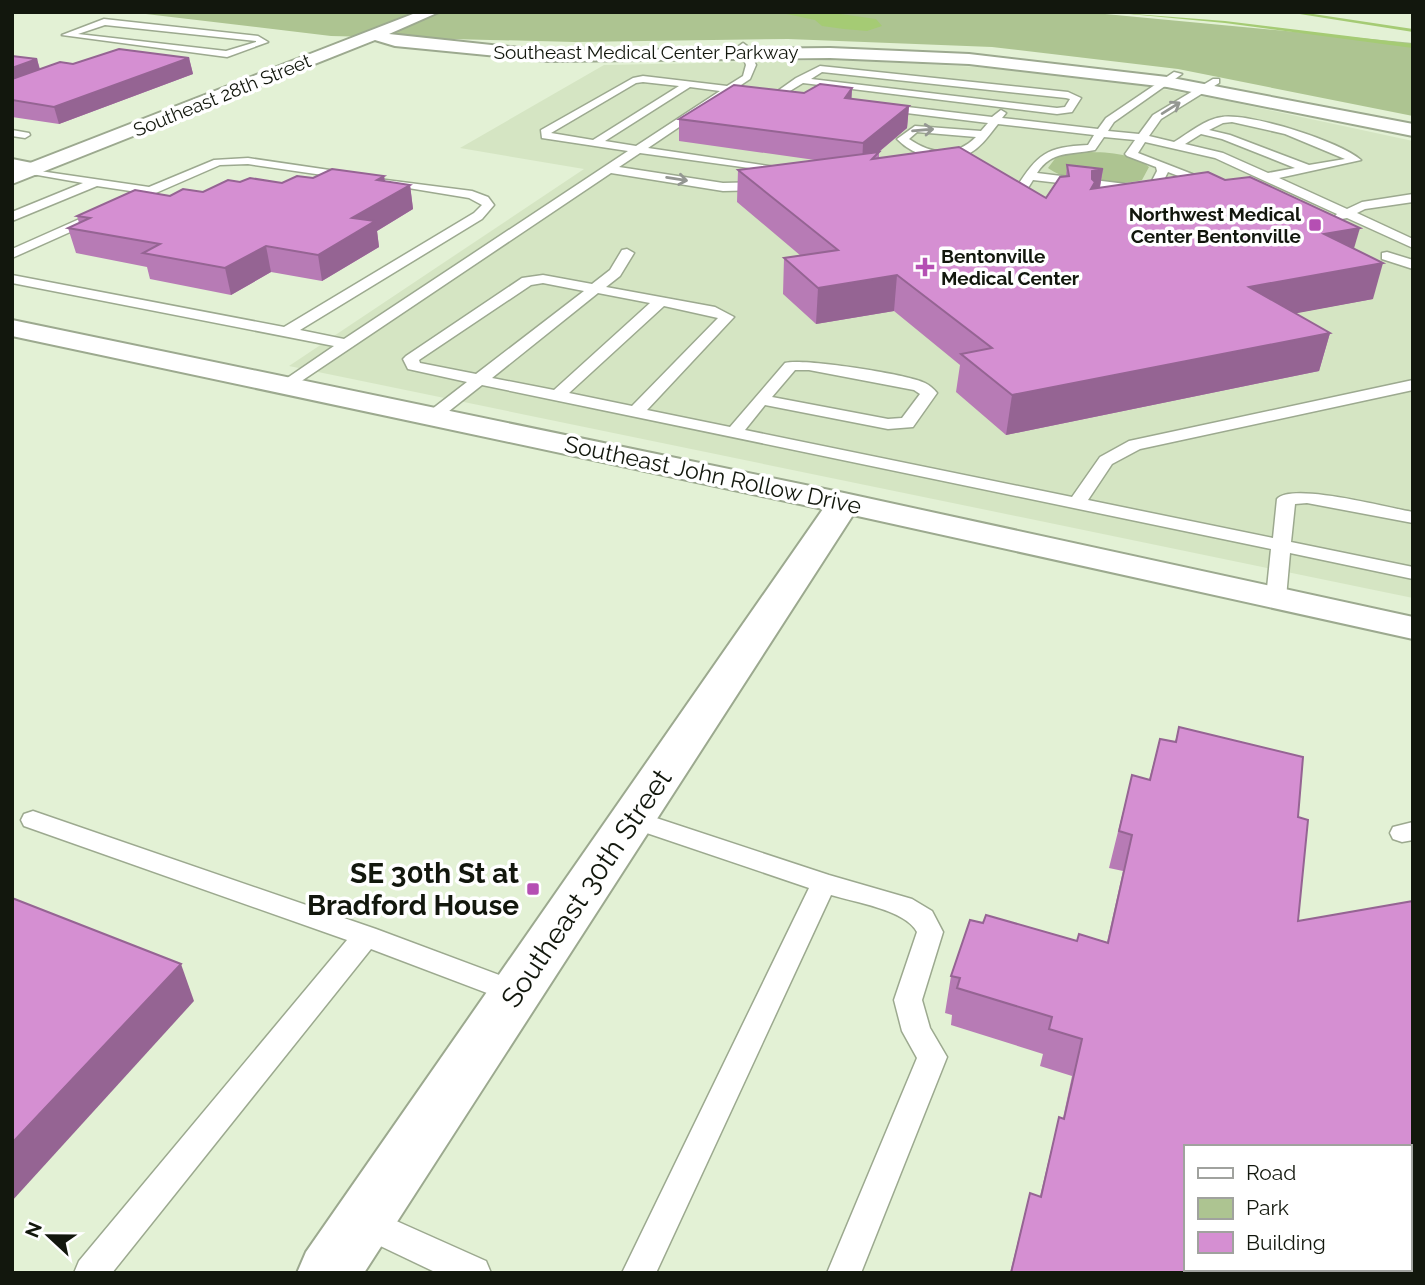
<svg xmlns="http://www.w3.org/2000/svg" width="1425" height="1285" font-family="Raleway,sans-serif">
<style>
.built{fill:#d5e5c3}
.green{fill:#adc491}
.water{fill:#a5cb74}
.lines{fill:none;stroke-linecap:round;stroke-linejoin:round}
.stream{fill:#a5cb74;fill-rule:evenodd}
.lane-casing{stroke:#9ca98f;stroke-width:3}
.street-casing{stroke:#9ca98f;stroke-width:4}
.secondary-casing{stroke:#9ca98f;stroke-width:4}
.lane{fill:#fff;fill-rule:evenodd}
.street{fill:#fff;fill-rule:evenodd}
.secondary{fill:#fff;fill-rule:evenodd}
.wall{fill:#b77bb5}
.shaded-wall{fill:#956493}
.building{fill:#d58fd2;stroke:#956493;stroke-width:2}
.oneway{stroke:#949792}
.poi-dot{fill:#b54fb3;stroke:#fff;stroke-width:2.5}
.labels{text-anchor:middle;stroke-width:7;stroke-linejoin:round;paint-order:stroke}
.far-street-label{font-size:19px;fill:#12170d;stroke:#fff}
.far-poi-label{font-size:19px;font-weight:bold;fill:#12170d;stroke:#fff;text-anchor:end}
.street-label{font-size:23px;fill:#12170d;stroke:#fff}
.near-poi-label{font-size:28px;font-weight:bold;fill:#12170d;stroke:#fff;text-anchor:end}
.near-street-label{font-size:28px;fill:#12170d;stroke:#fff}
</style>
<rect width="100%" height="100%" fill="#e3f1d5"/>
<polygon class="built" points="847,60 977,67 1113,80 1227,101 1413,141 1413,598 289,366 584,169 460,148 604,65"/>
<g class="green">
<polygon points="129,12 1084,12 1413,43 1413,116 1178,69 992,47 788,39 575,42 331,36"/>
<path d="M1075 152C1097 152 1132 151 1149 167L1142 180C1120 186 1067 183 1048 168L1057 156Z"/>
</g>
<polygon class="water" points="777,12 826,12 876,19 882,26 867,31 844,29 822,26 815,20"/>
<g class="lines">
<g class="stream">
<polygon points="1108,12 1225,21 1413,44 1413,48 1225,23"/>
<polygon points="1287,12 1300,12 1413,29 1413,32"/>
</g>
<g class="lane-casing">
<g id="lane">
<path d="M104 19 258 36 268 42 227 57 62 35ZM105 25 256 41V42L226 51 78 34Z"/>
<path d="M743 43 747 46 756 65 750 79 738 87 759 90V94L731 92 648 148 789 169 795 172 793 174 640 153 619 167 723 183 767 182 773 186 767 190 723 191 611 173 291 388H279L277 385 334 346 12 283V275L284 327 474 213 482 205 469 198 378 183V179L472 191 488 197 494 205 482 219 300 330 344 339 628 151 542 138 541 130 633 78 643 76 727 86 743 76 746 65 739 46ZM643 82 679 86 593 140 551 133 636 83ZM690 87 720 91 636 146 605 141Z"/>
<path d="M820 66 1068 92 1081 98 1072 112 1057 114 803 83 780 97 772 95 796 78ZM822 72 1066 98 1070 99 1065 107 1057 108 811 79Z"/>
<path d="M1174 72 1182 74 1114 122 1108 131 1139 134 1153 115 1213 79H1219V83L1161 119 1149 136 1174 142C1189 133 1205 119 1222 117 1250 113 1340 141 1361 160L1279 178 1347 209 1362 202 1413 194V202L1365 209 1357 213 1413 239V248L1347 218 1336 220 1334 217 1337 214 1215 158 1145 142 1138 153 1205 179 1214 190 1204 193 1197 183 1168 172 1150 207H1142L1140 204 1157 171 1156 167 1127 156 1125 154 1135 140 1104 137 1095 150C1070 155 1052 150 1037 173L1134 185 1140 189 1138 192 1033 180 1028 188 1030 192 1048 200 1042 204 1021 197 1016 188C1038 154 1046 147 1088 145L1094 135 998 124C990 134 982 146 970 153 948 166 914 157 897 139L915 126 981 131 988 123 882 110 877 107 882 104 992 117 1001 110 1006 113 1002 118 1098 129 1106 118ZM1232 122 1285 134 1345 159 1309 165 1230 135 1209 130 1223 123ZM917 132 976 137C956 157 932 155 909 139ZM1201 134 1222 139 1295 168 1268 173 1223 153 1185 144Z"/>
<polygon points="12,130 29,133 30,135 25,138 12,136"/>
<polygon points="248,158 350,173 356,176 350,179 248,164 220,165 126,206 116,203 137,192 97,186 12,221 12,212 83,183 26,173 26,169 149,187 214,160"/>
<polygon points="93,213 99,217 97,220 12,258 12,249"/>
<path d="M627 249 634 253 620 276 606 287 715 307 734 317 647 410 730 427 785 363C803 358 906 374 925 383 929 385 934 389 937 393L913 427 888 429 765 405 745 430 1072 497 1100 457 1129 441 1413 380V390L1140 449 1112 464 1088 500 1273 538 1277 499C1292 482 1389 508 1413 512V523L1307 503 1295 504 1291 542 1413 567V579L1290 553 1286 598 1283 602H1269L1266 598 1271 549 482 385 439 419H427L425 416 427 413 467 382 408 369 403 359 406 356 522 278 543 275 592 284 610 270 622 250ZM543 283 584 291 476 374 420 363 419 360 531 285ZM598 293 650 303 554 390 492 378ZM664 306 718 318 632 406 569 393ZM795 370H809L914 390 920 394 902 418 888 419 772 397Z"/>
<polygon points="1387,252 1413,260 1413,269 1382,259 1382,253"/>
<path d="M632 810 829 875 912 899 932 911 943 932 922 1000 930 1028 947 1057 861 1273H827L917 1058 902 1031 894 1000 917 932C906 910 854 902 831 895L656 1273H622L809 888 623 825 620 819 623 813Z"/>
<polygon points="33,811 376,929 526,985 530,993 526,1001 516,1004 371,949 112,1273 74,1273 79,1261 347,940 24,826 21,820 24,814"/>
<polygon points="1413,822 1413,840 1402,842 1393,839 1390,833 1393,827"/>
<polygon points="365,1207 486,1261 491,1273 437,1273 353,1233 349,1222 353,1211"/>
</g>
</g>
<g class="street-casing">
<g id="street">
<polygon points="12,159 42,165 45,169 42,173 35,175 12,171"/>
<polygon points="12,320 844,493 1413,617 1413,639 853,515 364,1273 297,1273 306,1252 823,509 12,336"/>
</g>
</g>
<g class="secondary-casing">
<polygon id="secondary" points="418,12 439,12 389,34 548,51 830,48 969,54 1167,77 1413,124 1413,136 1167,87 969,64 830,58 548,61 395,46 375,40 12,184 12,170"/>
</g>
<use href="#lane" class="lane"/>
<use href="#street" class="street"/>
<use href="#secondary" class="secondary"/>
</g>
<g class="wall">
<polygon points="12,56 37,59 40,69 73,64 189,58 193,74 59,124 12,117"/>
<polygon points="852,88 851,99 909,106 907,128 879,152 879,158 1046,198 1066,176 1067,165 1103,169 1100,188 1354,249 1373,299 1295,313 1330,333 1319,371 1006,435 956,392 960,365 894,311 816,324 783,294 784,258 801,256 737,202 738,170 815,160 679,141 679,119 804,93"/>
<polygon points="384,176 385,181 410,185 413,209 377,231 379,247 322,281 271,272 231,295 150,279 147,267 76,253 68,228 79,223 77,216 170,196 203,192 240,182 282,183 313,178"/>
<polygon points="1179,727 1303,757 1298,817 1308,820 1298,921 1413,901 1413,1273 1285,1273 1281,1269 1409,1269 1409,1147 1185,1147 1185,1269 1247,1269 1246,1273 1010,1273 1030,1193 1040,1196 1059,1117 1063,1118 1072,1076 1040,1066 1043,1054 951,1025 952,1015 945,1013 951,976 970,920 983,923 986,915 1077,941 1079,934 1107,942 1123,871 1109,868 1132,775 1149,780 1160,739 1175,742"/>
</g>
<g class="shaded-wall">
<polygon points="189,58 193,74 59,124 54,107"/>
<polygon points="37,59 41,75 12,86 12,68"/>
<polygon points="852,88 851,109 845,98"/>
<polygon points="909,106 907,128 862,166 863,143"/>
<polygon points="1103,169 1097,201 1090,214 1092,171"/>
<polygon points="384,176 387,198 410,185 413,209 377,231 379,247 322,281 318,255 352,218 377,180"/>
<polygon points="1360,228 1350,262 1324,234"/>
<polygon points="266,246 271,272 231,295 225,268"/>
<polygon points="1383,263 1373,299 1240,324 1249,287"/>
<polygon points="897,275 894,311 816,324 818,288"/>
<polygon points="1330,333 1319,371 1006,435 1012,395"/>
<polygon points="181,964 194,1001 12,1201 12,1143"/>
</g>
<g class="building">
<polygon points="119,49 189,58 54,107 12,100 12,79 60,62 73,64"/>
<polygon points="12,56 37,59 12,68"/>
<polygon points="820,84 852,88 845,98 909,106 863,143 679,119 734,85 804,93"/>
<polygon points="959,147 1046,198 1060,177 1069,176 1067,165 1103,169 1092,171 1092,179 1095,182 1091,189 1208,172 1225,180 1250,177 1360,228 1324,234 1383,263 1249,287 1330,333 1012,395 961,354 992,348 897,275 818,288 784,258 838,250 738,170 879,152 872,159"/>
<polygon points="332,169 384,176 377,180 410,185 352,218 375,221 318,255 266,246 225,268 143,253 160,244 68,228 90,218 77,216 135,190 170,196 183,189 203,192 228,180 240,182 250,178 282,183 297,176 313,178"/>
<polygon points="1179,727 1303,757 1298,817 1308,820 1298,921 1413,901 1413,1273 1340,1273 1336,1269 1409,1269 1409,1147 1185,1147 1185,1269 1247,1269 1246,1273 1011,1273 1030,1193 1041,1197 1059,1117 1064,1119 1082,1039 1049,1029 1052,1017 957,988 960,978 951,976 970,920 983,923 986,915 1077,941 1079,934 1108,943 1132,835 1119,831 1132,775 1150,780 1160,739 1176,742"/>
<polygon points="12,898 181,964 12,1143"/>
</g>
<defs><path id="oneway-shaft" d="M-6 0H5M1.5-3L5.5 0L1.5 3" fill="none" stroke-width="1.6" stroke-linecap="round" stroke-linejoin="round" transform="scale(1.75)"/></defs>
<g class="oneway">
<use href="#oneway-shaft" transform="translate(1171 108) rotate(-32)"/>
<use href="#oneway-shaft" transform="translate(923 130) rotate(-5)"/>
<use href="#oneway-shaft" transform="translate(677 179) rotate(9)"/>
</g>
<g class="poi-dot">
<rect x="1308" y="218" width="14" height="14" rx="3.5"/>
<path d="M921.5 256.5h7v7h7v7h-7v7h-7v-7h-7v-7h7z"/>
<rect x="526" y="882" width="14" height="14" rx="3.5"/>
</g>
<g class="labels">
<g class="far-street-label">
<text x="646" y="59">Southeast Medical Center Parkway</text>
<text transform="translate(222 95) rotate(-22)" y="7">Southeast 28th Street</text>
</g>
<g class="far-poi-label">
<text x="1301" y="221">Northwest Medical<tspan x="1301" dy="22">Center Bentonville</tspan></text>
<text x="941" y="263" text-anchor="start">Bentonville<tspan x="941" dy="22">Medical Center</tspan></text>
</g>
<g class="street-label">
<text transform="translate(713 475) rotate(12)" y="8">Southeast John Rollow Drive</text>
</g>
<g class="near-poi-label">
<text x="519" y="883">SE 30th St at<tspan x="519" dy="32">Bradford House</tspan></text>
</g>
<g class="near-street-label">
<text transform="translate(586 888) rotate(-56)" y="10">Southeast 30th Street</text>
</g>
</g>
<rect width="1425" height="1285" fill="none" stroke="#12170d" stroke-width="28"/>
<rect x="1184" y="1145" width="228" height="126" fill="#ffffff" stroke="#a0a29e" stroke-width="2"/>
<rect x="1198" y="1168" width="35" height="10" fill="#ffffff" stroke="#a0a29e" stroke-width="2"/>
<text x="1246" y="1180" font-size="21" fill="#12170d">Road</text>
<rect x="1198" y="1198" width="35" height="21" fill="#adc491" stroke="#a0a29e" stroke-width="2"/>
<text x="1246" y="1215" font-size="21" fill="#12170d">Park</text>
<rect x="1198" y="1232" width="35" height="21" fill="#d58fd2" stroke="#a0a29e" stroke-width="2"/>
<text x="1246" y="1250" font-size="21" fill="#12170d">Building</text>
<g transform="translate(49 1236) rotate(292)" stroke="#ffffff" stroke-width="5" paint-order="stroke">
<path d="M0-5L12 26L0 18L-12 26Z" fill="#12170d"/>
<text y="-10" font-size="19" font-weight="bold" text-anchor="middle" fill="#12170d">N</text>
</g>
</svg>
